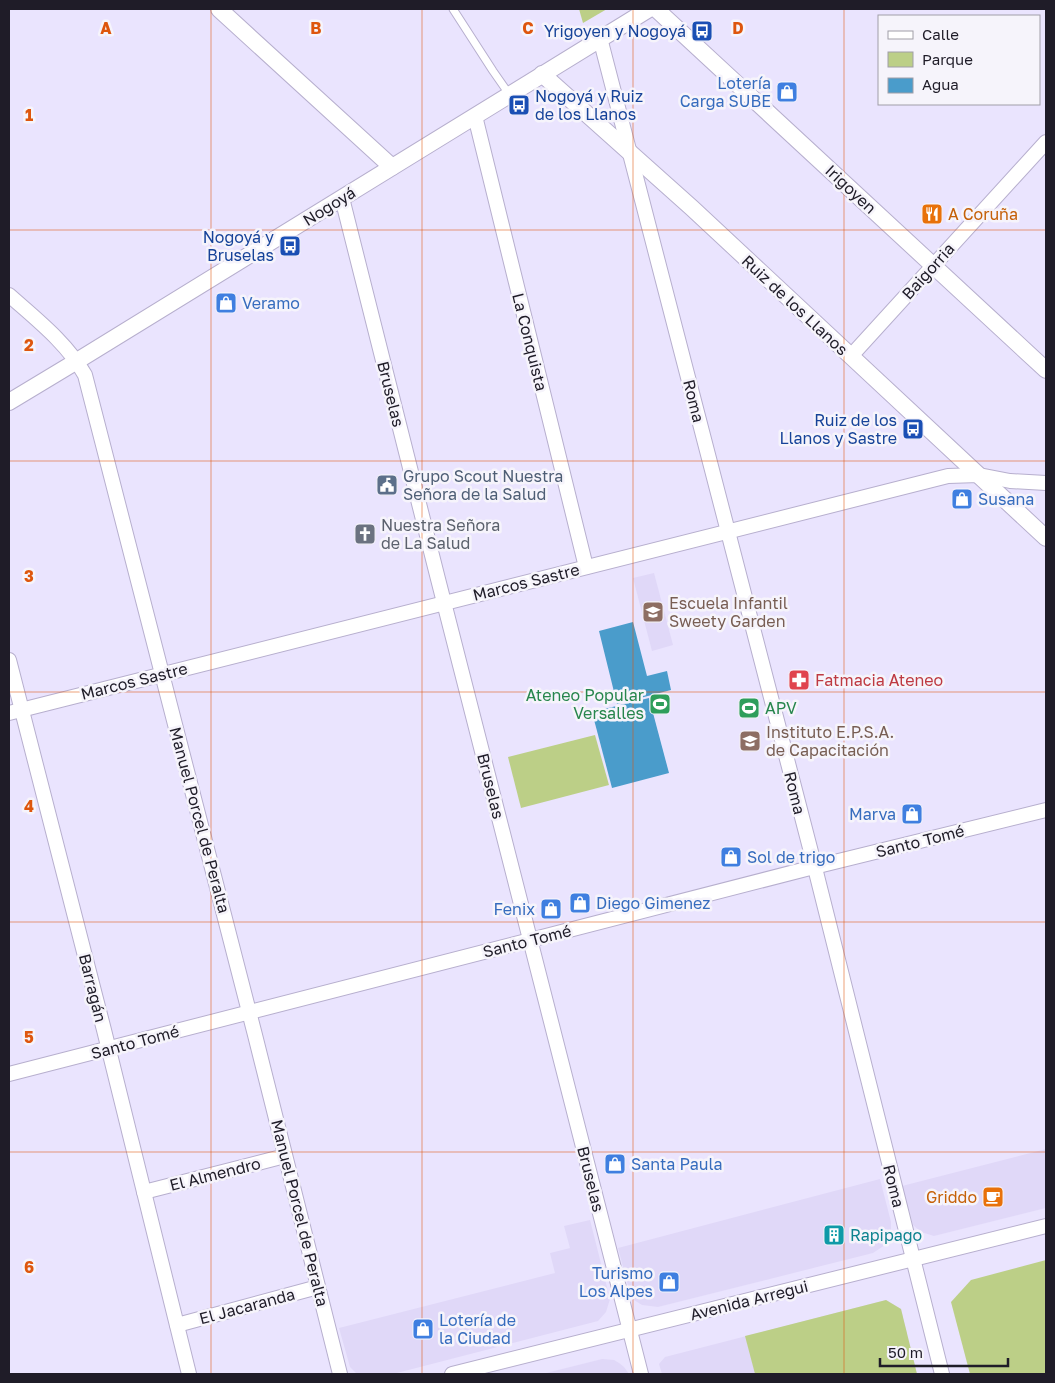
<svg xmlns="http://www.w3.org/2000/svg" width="1055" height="1383" font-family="'Golos Text',sans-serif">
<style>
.built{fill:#e0d8f8}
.green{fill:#bccf87}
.water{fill:#4a9ccb}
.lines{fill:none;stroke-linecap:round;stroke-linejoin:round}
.service-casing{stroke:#b7afce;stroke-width:9}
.minor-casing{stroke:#b7afce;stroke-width:16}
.tertiary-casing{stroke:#b7afce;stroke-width:18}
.service{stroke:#fff;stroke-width:7}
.minor{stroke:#fff;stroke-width:14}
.tertiary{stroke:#fff;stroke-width:16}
.grid{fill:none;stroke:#de560d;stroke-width:1;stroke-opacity:0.55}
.labels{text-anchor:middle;stroke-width:5;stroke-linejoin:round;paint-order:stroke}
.transit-label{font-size:16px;fill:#164399;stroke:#f6f4fb;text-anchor:end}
.shop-label{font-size:16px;fill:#366cbe;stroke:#f6f4fb;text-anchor:start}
.street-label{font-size:16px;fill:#1f1c28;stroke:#f6f4fb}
.food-label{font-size:16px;fill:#c56008;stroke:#f6f4fb;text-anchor:start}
.service-label{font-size:16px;fill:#4e5e75;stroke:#f6f4fb;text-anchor:start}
.worship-label{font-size:16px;fill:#5b616d;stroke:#f6f4fb;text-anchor:start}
.education-label{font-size:16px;fill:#785e54;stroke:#f6f4fb;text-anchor:start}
.health-label{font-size:16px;fill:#be3a42;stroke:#f6f4fb;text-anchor:start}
.leisure-label{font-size:16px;fill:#27864d;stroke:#f6f4fb;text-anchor:end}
.culture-label{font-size:16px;fill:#0d838f;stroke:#f6f4fb;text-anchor:start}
.grid-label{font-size:16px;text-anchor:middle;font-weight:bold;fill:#de560d;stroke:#f6f4fb;stroke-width:5;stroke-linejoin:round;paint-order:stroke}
</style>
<rect width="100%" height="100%" fill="#eae4fe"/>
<g class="built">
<polygon points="654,573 673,645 652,651 633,578"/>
<polygon points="1046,1149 1046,1208 934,1236 921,1232 913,1225 902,1186"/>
<polygon points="880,1179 891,1222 891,1232 885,1245 873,1253 658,1307 642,1305 634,1300 630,1293 618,1248"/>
<polygon points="590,1220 610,1299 606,1312 598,1321 393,1374 357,1374 350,1367 339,1328 555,1273 550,1253 570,1248 564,1226"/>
<polygon points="886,1300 901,1309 917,1374 662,1374 659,1364 665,1357"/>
<polygon points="602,1359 614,1360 619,1363 624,1367 629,1374 542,1374"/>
</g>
<g class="green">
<polygon points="579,9 607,9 583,23"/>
<polygon points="595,735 609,785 521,808 508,757"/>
<polygon points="1046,1260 1046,1374 970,1374 951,1302 971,1280"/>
<polygon points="886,1300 901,1309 917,1374 755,1374 745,1336"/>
</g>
<g class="water">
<polygon points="633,622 647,676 667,671 671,690 617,704 599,631"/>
<polygon points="649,698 669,773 612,788 592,712"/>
</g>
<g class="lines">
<g class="service-casing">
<polyline id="service" points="453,9 493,71 509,94"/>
</g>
<g class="minor-casing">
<g id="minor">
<polyline points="600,38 810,848 942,1374"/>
<polyline points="475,116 586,567"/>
<polyline points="342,198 438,579 641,1374"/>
<path d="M9 295C36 319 67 343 85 375L255 1035 340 1374"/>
<polyline points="851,356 1046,142"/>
<polyline points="9,660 104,1030 189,1374"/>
<polyline points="9,713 948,476 979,475 1010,481 1046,483"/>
<polyline points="9,1074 814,867 1046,810"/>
<polyline points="144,1192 285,1156"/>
<polyline points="177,1325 318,1287"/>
<polyline points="452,1374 1046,1226"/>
</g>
</g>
<g class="tertiary-casing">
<g id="tertiary">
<polyline points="219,9 392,167"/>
<polyline points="656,9 1046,370"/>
<polyline points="542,74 692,208 1046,538"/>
<polyline points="9,402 77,361 649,9"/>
</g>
</g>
<use href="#service" class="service"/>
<use href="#minor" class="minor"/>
<use href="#tertiary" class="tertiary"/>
</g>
<path class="grid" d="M211 9V1374M422 9V1374M633 9V1374M844 9V1374M9 230H1046M9 461H1046M9 692H1046M9 922H1046M9 1152H1046"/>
<defs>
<g id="bus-square" transform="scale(1.125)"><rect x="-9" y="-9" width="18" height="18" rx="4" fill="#1a4fb4" stroke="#f6f4fb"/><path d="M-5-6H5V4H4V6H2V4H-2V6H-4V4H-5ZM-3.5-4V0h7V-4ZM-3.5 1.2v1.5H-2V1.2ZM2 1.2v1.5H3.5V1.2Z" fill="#fff"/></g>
<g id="shop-square" transform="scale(1.125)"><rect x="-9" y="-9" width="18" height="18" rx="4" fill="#3f7fe0" stroke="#f6f4fb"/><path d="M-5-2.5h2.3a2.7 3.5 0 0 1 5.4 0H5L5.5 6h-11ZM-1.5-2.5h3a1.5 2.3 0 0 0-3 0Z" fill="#fff"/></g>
<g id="restaurant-square" transform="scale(1.125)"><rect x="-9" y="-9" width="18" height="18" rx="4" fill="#e8710a" stroke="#f6f4fb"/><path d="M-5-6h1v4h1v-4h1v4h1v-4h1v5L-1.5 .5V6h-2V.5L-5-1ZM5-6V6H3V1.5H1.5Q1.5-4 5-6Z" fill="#fff"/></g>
<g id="civic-square" transform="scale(1.125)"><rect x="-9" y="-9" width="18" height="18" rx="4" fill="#5c6f8a" stroke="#f6f4fb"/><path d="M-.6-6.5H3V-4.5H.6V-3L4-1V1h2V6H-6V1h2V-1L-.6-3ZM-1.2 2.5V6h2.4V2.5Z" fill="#fff"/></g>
<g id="church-square" transform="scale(1.125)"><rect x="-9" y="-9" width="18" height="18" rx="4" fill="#6b7280" stroke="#f6f4fb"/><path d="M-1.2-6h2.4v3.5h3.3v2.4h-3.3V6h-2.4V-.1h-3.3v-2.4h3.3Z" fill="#fff"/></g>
<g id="school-square" transform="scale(1.125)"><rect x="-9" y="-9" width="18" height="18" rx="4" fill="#8d6e63" stroke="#f6f4fb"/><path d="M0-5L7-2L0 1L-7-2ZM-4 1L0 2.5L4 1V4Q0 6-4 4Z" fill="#fff"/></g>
<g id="pharmacy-square" transform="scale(1.125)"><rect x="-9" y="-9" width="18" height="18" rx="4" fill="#e0444e" stroke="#f6f4fb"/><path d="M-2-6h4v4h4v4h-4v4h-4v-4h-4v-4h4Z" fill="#fff"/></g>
<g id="stadium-square" transform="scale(1.125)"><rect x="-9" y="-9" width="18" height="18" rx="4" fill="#2e9e5b" stroke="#f6f4fb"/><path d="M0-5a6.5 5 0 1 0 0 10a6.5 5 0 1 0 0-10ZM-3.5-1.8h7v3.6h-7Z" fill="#fff"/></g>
<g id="university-square" transform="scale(1.125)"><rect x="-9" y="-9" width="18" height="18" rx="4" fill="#8d6e63" stroke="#f6f4fb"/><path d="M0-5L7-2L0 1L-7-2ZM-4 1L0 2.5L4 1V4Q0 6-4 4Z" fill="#fff"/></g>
<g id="cafe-square" transform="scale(1.125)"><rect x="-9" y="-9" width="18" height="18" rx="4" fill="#e8710a" stroke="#f6f4fb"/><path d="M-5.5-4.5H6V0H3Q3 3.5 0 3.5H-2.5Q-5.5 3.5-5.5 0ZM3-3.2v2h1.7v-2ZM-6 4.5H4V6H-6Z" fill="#fff"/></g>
<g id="building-square" transform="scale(1.125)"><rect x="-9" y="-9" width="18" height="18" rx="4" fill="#0f9aa8" stroke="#f6f4fb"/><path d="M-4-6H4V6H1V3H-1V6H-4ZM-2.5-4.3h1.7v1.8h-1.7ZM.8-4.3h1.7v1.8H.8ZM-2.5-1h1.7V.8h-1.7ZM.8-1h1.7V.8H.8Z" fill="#fff"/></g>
</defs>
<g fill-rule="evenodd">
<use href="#bus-square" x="702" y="31"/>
<use href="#shop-square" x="787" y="92"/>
<use href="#bus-square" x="519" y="105"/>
<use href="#restaurant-square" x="932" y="214"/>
<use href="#bus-square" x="290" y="246"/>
<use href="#shop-square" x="226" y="303"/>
<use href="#bus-square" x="913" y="429"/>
<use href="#civic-square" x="387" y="485"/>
<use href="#shop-square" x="962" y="499"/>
<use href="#church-square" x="365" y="534"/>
<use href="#school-square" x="653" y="612"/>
<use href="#pharmacy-square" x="799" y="680"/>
<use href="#stadium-square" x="660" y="704"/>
<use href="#stadium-square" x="749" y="708"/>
<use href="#university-square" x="750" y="741"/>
<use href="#shop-square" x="912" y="814"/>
<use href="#shop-square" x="731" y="857"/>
<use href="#shop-square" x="580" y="903"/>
<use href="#shop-square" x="551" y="909"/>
<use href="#shop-square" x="615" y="1164"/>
<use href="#cafe-square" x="993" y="1197"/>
<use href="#building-square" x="834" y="1235"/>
<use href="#shop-square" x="669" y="1282"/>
<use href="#shop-square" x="423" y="1329"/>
</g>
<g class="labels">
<g class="transit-label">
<text x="686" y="37">Yrigoyen y Nogoyá</text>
<text x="535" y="102" text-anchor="start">Nogoyá y Ruiz<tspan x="535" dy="18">de los Llanos</tspan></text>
<text x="274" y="243">Nogoyá y<tspan x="274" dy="18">Bruselas</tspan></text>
<text x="897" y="426">Ruiz de los<tspan x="897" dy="18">Llanos y Sastre</tspan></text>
</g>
<g class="shop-label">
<text x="771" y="89" text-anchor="end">Lotería<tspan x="771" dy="18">Carga SUBE</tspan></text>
<text x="242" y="309">Veramo</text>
<text x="978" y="505">Susana</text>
<text x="896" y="820" text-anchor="end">Marva</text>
<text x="747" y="863">Sol de trigo</text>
<text x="596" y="909">Diego Gimenez</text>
<text x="535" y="915" text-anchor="end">Fenix</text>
<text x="631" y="1170">Santa Paula</text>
<text x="653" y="1279" text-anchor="end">Turismo<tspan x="653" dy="18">Los Alpes</tspan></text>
<text x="439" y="1326">Lotería de<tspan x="439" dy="18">la Ciudad</tspan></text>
</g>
<g class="street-label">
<text transform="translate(851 189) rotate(43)" y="6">Irigoyen</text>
<text transform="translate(329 206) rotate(-32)" y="6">Nogoyá</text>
<text transform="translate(928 271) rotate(-48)" y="6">Baigorria</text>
<text transform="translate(795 305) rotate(43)" y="6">Ruiz de los Llanos</text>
<text transform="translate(530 342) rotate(76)" y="6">La Conquista</text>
<text transform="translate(391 394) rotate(76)" y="6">Bruselas</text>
<text transform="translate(694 401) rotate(76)" y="6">Roma</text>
<text transform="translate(526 582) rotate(-14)" y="6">Marcos Sastre</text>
<text transform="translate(134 681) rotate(-14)" y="6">Marcos Sastre</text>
<text transform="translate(491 786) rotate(76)" y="6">Bruselas</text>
<text transform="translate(795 793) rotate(76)" y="6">Roma</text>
<text transform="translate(200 820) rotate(75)" y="6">Manuel Porcel de Peralta</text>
<text transform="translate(920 841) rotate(-14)" y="6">Santo Tomé</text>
<text transform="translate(527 941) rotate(-14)" y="6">Santo Tomé</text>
<text transform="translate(93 988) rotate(76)" y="6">Barragán</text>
<text transform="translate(135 1042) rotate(-15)" y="6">Santo Tomé</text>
<text transform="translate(215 1174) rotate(-14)" y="6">El Almendro</text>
<text transform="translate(591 1179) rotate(76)" y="6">Bruselas</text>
<text transform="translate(894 1186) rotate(76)" y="6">Roma</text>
<text transform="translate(300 1213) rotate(76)" y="6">Manuel Porcel de Peralta</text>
<text transform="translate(749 1300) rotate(-14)" y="6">Avenida Arregui</text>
<text transform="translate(247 1306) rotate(-15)" y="6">El Jacaranda</text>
</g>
<g class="food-label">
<text x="948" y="220">A Coruña</text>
<text x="977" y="1203" text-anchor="end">Griddo</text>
</g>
<g class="service-label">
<text x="403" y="482">Grupo Scout Nuestra<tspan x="403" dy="18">Señora de la Salud</tspan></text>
</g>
<g class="worship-label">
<text x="381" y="531">Nuestra Señora<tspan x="381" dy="18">de La Salud</tspan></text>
</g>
<g class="education-label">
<text x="669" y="609">Escuela Infantil<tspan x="669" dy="18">Sweety Garden</tspan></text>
<text x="766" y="738">Instituto E.P.S.A.<tspan x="766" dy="18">de Capacitación</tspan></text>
</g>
<g class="health-label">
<text x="815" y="686">Fatmacia Ateneo</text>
</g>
<g class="leisure-label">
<text x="644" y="701">Ateneo Popular<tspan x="644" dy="18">Versalles</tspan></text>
<text x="765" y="714" text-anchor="start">APV</text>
</g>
<g class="culture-label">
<text x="850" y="1241">Rapipago</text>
</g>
</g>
<g class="grid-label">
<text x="106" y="34">A</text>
<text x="316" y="34">B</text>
<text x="528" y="34">C</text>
<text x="738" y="34">D</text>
<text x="29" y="121">1</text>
<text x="29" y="351">2</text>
<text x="29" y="582">3</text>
<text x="29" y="812">4</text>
<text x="29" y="1043">5</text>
<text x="29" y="1273">6</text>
</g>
<rect width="1055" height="1383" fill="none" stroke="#1f1c28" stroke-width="20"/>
<rect x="878" y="15" width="162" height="90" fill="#f6f4fb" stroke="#a09ea7"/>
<rect x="888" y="31" width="25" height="8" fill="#ffffff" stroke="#a09ea7"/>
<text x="922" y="40" font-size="15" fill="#1f1c28">Calle</text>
<rect x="888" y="52" width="25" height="15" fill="#bccf87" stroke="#a09ea7"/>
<text x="922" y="65" font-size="15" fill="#1f1c28">Parque</text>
<rect x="888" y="78" width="25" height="15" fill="#4a9ccb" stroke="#a09ea7"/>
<text x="922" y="90" font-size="15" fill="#1f1c28">Agua</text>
<path d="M880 1358v8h128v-8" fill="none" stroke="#1f1c28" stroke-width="2.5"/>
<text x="888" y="1358" font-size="15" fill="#1f1c28" stroke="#f6f4fb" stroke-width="4" paint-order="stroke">50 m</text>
</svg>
